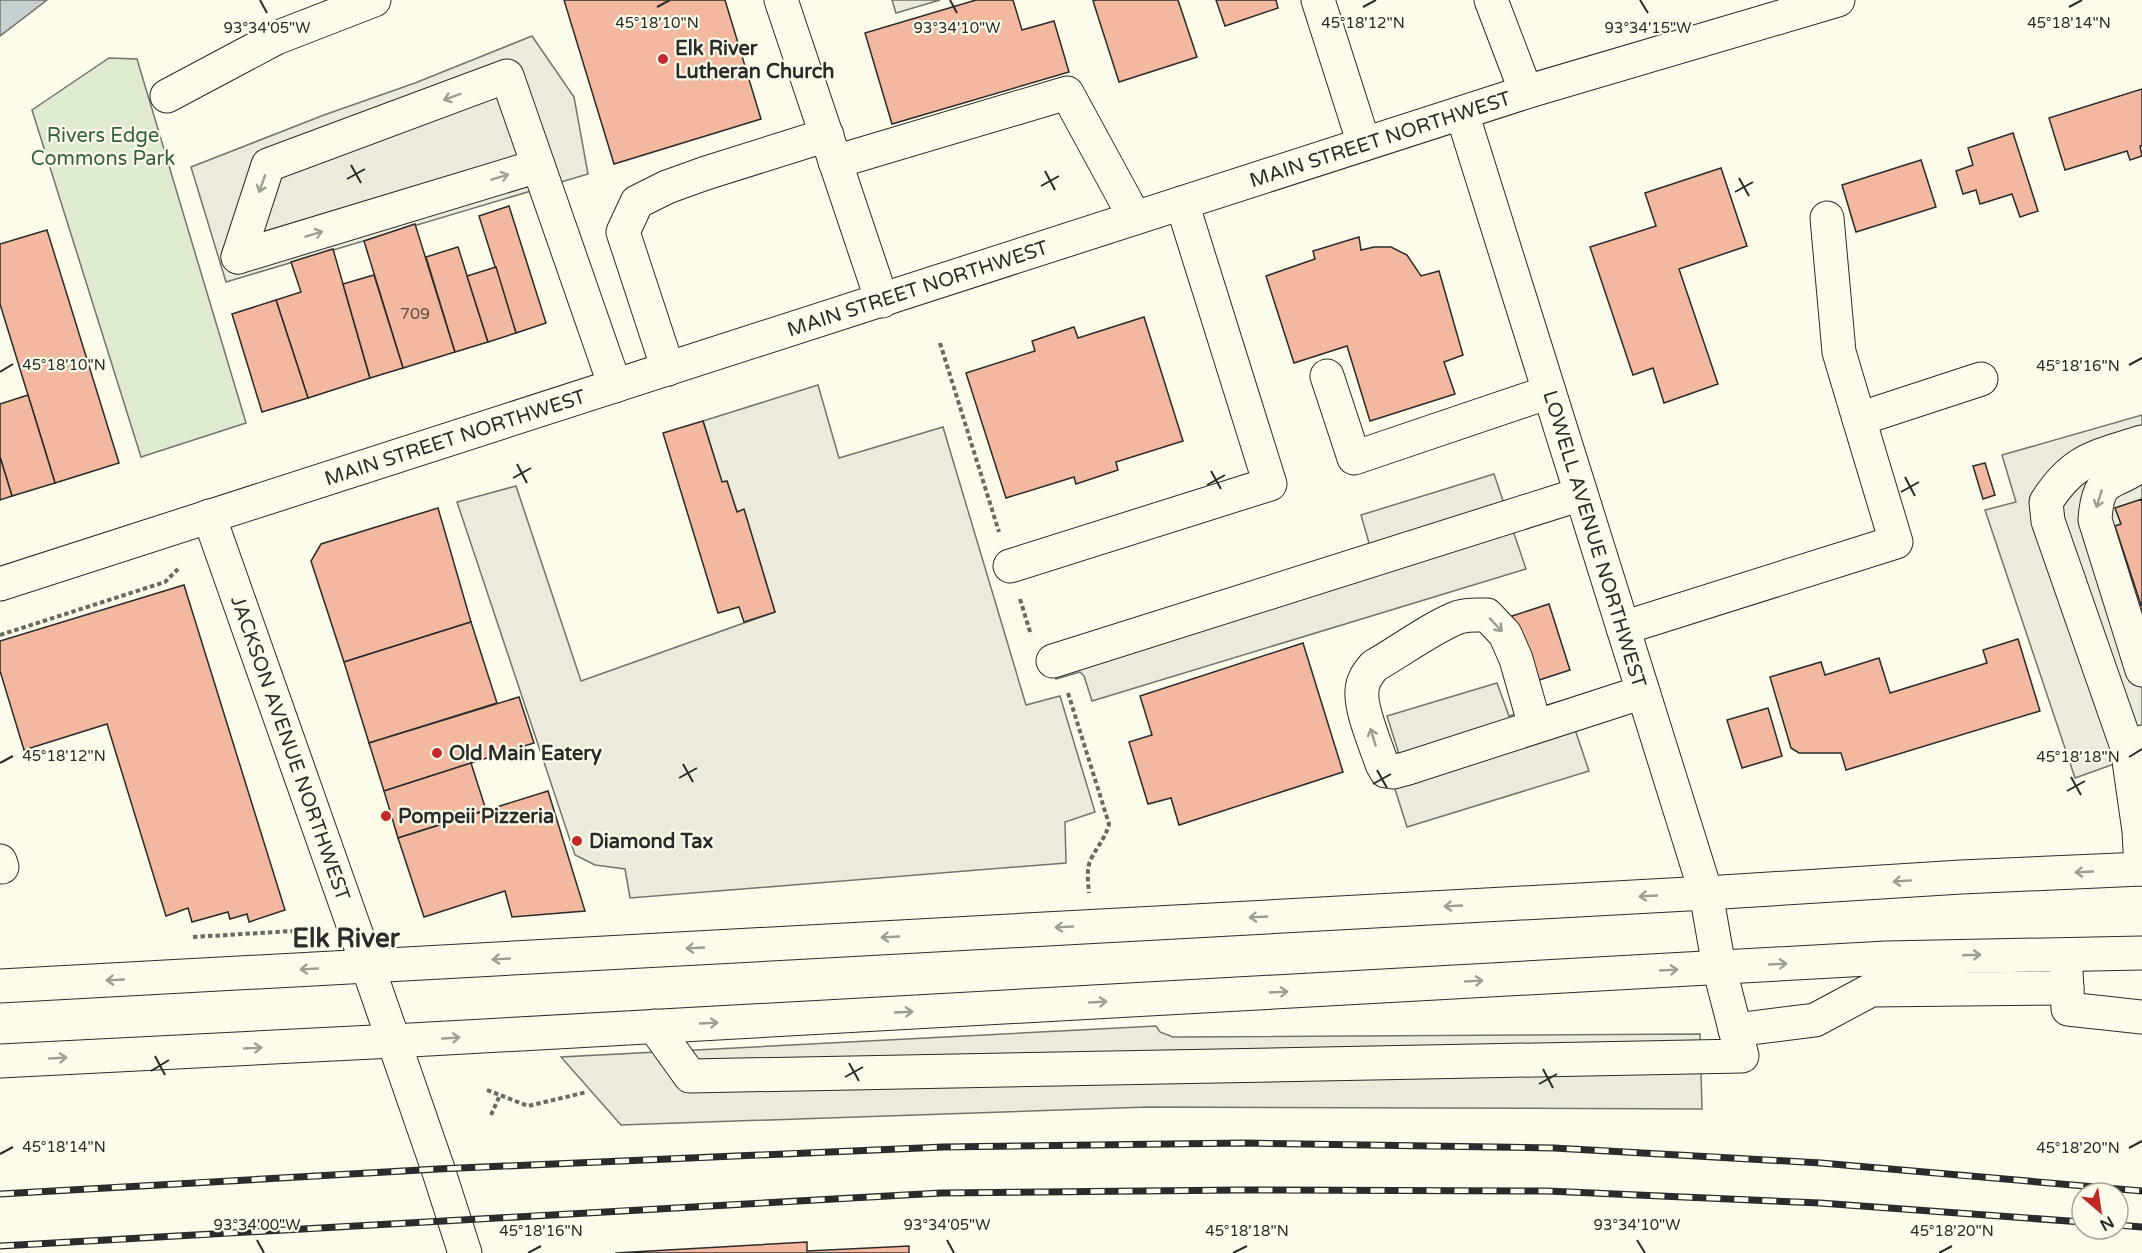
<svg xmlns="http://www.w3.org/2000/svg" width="2142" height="1253" font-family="'Varela Round',sans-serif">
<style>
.green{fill:#deebd1;stroke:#74746e;stroke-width:1.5}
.parking{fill:#eceadb;stroke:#74746e;stroke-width:1.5}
.water{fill:#c7d0d0;stroke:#74746e;stroke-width:1.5}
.building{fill:#f2b8a0;stroke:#2b2b2b;stroke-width:1.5}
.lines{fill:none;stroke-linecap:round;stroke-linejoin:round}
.minor-casing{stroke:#2b2b2b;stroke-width:35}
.highway-casing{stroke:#2b2b2b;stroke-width:35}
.path{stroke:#6a6964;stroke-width:4;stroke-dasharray:4.5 3;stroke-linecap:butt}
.minor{stroke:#fdfbea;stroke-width:33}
.highway{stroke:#fdfbea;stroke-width:33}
.rail-casing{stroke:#2b2b2b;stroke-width:7}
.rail{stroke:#fdfbea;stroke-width:4.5;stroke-dasharray:14;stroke-linecap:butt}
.oneway{stroke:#9e9d94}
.ticks{fill:none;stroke:#2b2b2b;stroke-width:2}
.poi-dot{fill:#c62828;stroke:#fdfbea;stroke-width:2}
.labels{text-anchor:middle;stroke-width:4.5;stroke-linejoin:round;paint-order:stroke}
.number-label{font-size:16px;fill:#5d4e48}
.poi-label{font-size:20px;font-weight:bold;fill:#2b2b2b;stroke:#fdfbea;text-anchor:start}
.park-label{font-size:20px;fill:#34623c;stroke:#fdfbea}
.street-label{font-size:20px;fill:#2b2b2b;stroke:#fdfbea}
.district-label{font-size:26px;font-weight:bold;fill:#2b2b2b;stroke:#fdfbea}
.ticks-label{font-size:15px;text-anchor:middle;fill:#2b2b2b;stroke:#fdfbea;stroke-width:4.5;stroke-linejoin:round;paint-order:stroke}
</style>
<rect width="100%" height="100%" fill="#fdfbea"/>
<polygon class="green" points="109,58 137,59 246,423 141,457 32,110"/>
<g class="parking">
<polygon points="892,0 940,0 896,13"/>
<polygon points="532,36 574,97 588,174 226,282 191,167 324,115 415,83"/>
<polygon points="818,385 839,458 943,427 1026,705 1060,696 1095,812 1065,822 1066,863 630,898 625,869 595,865 575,855 457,502 516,486 581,681 775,612 744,510 737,512 727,481 722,482 703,421"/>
<polygon points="2142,415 2142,499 2116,508 2121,524 2115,527 2141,605 2129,609 2142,627 2142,754 2075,778 1985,510 2016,502 2002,455"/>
<polygon points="1494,474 1526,569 1092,701 1084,676 1080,672 1056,679 1046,648 1368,545 1369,543 1361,515"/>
<polygon points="1497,683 1509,716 1565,700 1589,771 1407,827 1394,786 1398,751 1387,716"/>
<polygon points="1156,1026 1160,1032 1173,1037 1700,1034 1702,1109 1148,1107 621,1125 561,1057"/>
</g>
<polygon class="water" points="0,0 47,0 0,36"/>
<g class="building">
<polygon points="564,0 725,0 761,119 614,164"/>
<polygon points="976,0 1013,0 1022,30 1054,21 1069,72 892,124 865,33"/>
<polygon points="1096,0 1178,0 1197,57 1119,82 1093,1"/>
<polygon points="1216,0 1276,0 1278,8 1225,26"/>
<polygon points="2142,89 2142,146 2140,146 2142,156 2130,160 2127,151 2065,170 2049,118"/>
<polygon points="2013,133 2038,211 2020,217 2012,194 1980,204 1976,190 1963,194 1956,171 1973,165 1968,148"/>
<polygon points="1921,160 1936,207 1856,232 1842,185"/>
<polygon points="1721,168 1747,246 1679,269 1718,384 1664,403 1653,368 1633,375 1590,247 1656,226 1645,193"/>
<polygon points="509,206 546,323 516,333 479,216"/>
<polygon points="415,224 455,352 403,368 364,241"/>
<polygon points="47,230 119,463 55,483 0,304 0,244"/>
<polygon points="1359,237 1361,250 1374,247 1391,247 1407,255 1421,276 1439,271 1463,355 1444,362 1455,394 1370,421 1347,346 1294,363 1266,276 1315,259 1313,251"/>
<polygon points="458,247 488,342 455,352 426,257"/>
<polygon points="333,249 370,378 308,398 276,300 301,292 291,262"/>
<polygon points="496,267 516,333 488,342 467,276"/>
<polygon points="374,275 403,368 370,378 343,284"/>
<polygon points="276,300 308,398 262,412 232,314"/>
<polygon points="1144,317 1183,441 1116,462 1118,470 1076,484 1074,477 1006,498 966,373 1035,351 1032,341 1074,327 1078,338"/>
<polygon points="28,395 55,483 12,496 0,457 0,404"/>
<polygon points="703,421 722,482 727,481 737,512 744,509 775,612 744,622 739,607 718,613 663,433"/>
<polygon points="0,457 12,496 0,500"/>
<polygon points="1985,463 1995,495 1983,499 1973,466"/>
<polygon points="2142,499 2142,627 2129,609 2141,605 2115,526 2121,524 2115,508"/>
<polygon points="438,508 471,622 344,662 311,561 321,544"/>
<polygon points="184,585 285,910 249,922 247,914 230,919 228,912 192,922 188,908 166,916 107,724 24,750 0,671 0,641"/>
<polygon points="1549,604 1570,670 1533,682 1512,616"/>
<polygon points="471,622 497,703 369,743 344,662"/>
<polygon points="2018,639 2040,711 1846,770 1841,753 1799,753 1791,748 1770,677 1821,662 1825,675 1879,658 1890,693 1987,663 1983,650"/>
<polygon points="1303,643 1343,772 1179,825 1171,798 1148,804 1129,742 1152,735 1140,696"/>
<polygon points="519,697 534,743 384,791 369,743"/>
<polygon points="1768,708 1782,756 1742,768 1727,720"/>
<polygon points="471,763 486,810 398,838 384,791"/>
<polygon points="548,791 585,911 512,917 505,891 424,917 398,838"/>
<polygon points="807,1242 807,1251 909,1246 909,1253 615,1253"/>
</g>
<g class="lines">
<g class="minor-casing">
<g id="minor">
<polyline points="781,0 882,301"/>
<polyline points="1318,0 1364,144"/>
<polyline points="1491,0 1526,92"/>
<polyline points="167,96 276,38 374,0"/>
<polyline points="835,162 1067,93 1135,218"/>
<polyline points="1827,218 1839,352 1859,419 1981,379"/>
<polyline points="238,257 268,165 507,76 615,386"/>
<polyline points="238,257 538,166"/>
<polyline points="668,369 623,232 637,202 667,187 706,173 827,135"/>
<polyline points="1327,376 1354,458 1549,392"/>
<path d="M2142 464C2113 487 2098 472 2095 520L2142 670"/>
<path id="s1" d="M209 516 368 967 438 1169 465 1253"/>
<polyline points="1010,566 1270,484 1182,203"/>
<path id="s2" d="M0 584 1526 92 1838 0"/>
<polyline points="1623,628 1896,542 1859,419"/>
<polyline points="1053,661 1581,494"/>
<path d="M1535 726 1516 659 1505 634 1487 615C1478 615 1468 614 1459 617 1434 626 1399 652 1374 666 1368 673 1362 681 1362 691 1360 709 1376 746 1382 764L1386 771 1393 772 1408 768 1643 692"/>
<path d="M2127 747 2048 521 2046 502C2074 458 2096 457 2142 442"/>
<polyline points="0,861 2,867 0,867"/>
<polyline points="2141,869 2139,831 2127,747 2142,742"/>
<polyline points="2066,971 2068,1009 2142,1017"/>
<polyline points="654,1026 690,1076 1742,1056 1719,967 1706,893 1462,113"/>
<polyline points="1735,1030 1815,1020 1871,990 2067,988"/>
</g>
</g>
<g class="highway-casing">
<g id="highway">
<polyline points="0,986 1706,893 1961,877 2142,869"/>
<polyline points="0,1061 393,1041 1886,958 2142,953"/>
</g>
</g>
<g class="path">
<polyline points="940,343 999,532"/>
<polyline points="1020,599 1031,635"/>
<polyline points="0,635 165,582 178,569"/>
<path d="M1068 693 1109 824C1105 839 1098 845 1091 859 1086 869 1088 882 1089 893"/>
<polyline points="193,937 293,931"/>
<polyline points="487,1090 528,1106 587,1092"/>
<polyline points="491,1115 500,1095"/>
</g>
<use href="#minor" class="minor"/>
<use href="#highway" class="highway"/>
<g class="rail-casing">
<g id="rail">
<polyline points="0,1194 438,1169 943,1147 1244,1143 1554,1148 1821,1163 2142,1191"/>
<polyline points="2118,1225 2142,1227"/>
<polyline points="0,1246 941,1193 1241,1190 1547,1191 1820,1203 2082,1222"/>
</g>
</g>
<use href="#rail" class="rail"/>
</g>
<defs><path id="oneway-shaft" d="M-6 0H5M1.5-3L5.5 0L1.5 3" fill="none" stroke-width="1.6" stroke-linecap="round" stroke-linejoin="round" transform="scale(1.5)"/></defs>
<g class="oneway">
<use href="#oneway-shaft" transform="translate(452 97) rotate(160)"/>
<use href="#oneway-shaft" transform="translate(500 177) rotate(-17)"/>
<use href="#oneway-shaft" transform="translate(262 184) rotate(109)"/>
<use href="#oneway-shaft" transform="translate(314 234) rotate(-17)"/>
<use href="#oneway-shaft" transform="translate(2099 499) rotate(107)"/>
<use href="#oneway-shaft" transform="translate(1496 625) rotate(47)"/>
<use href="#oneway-shaft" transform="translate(1373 737) rotate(-107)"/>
<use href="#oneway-shaft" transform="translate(2084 872) rotate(177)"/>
<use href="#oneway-shaft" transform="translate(1902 881) rotate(176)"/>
<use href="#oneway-shaft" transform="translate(1648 896) rotate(177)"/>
<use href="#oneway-shaft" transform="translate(1453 906) rotate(177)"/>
<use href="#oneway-shaft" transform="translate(1258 917) rotate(177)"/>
<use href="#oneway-shaft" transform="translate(1064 927) rotate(177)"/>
<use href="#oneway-shaft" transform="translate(890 937) rotate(177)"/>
<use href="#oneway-shaft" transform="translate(695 948) rotate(177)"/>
<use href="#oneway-shaft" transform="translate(1972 955) rotate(-2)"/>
<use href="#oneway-shaft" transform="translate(501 959) rotate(177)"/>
<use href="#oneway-shaft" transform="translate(1778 964) rotate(-3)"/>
<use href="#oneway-shaft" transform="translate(309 969) rotate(177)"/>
<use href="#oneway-shaft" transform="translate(1669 970) rotate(-3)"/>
<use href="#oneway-shaft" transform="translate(115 980) rotate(177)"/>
<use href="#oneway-shaft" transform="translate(1474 981) rotate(-3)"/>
<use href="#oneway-shaft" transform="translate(1279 992) rotate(-3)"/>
<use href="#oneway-shaft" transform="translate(1098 1002) rotate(-3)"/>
<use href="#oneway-shaft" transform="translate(904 1012) rotate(-3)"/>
<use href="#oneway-shaft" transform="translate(709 1023) rotate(-3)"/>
<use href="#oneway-shaft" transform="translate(451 1038) rotate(-4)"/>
<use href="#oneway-shaft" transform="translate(253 1048) rotate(-3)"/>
<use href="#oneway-shaft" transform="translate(58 1058) rotate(-3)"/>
</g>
<path class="ticks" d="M260 0 267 13M950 0 957 13M1640 0 1648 13M657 7 670 0M1363 7 1376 0M2069 7 2082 0M351 165 361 183M1045 171 1055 190M1739 178 1749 196M347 179 365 169M1041 186 1059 176M1735 192 1753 182M2129 365 2142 358M0 372 13 364M517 464 527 483M1211 471 1221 489M1905 477 1915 496M513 478 531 468M1207 485 1225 475M1901 492 1919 482M2129 757 2142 749M0 763 13 756M683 764 693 782M1377 770 1387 788M2071 777 2081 795M679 778 697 768M1373 784 1391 774M2067 791 2085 781M155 1056 165 1075M849 1063 859 1081M1543 1069 1553 1088M151 1071 169 1060M845 1077 863 1067M1539 1084 1557 1074M2129 1148 2142 1141M0 1154 13 1147M257 1240 264 1253M947 1240 954 1253M1637 1240 1645 1253M528 1253 541 1246M1233 1253 1247 1246M1939 1253 1952 1246"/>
<g class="poi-dot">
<circle cx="663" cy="59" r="6"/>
<circle cx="437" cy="753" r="6"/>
<circle cx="386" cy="816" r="6"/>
<circle cx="577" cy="841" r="6"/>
</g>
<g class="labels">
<g class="number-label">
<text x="415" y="319">709</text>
</g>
<g class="poi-label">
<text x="675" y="55">Elk River<tspan x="675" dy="23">Lutheran Church</tspan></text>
<text x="449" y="760">Old Main Eatery</text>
<text x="398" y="823">Pompeii Pizzeria</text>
<text x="589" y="848">Diamond Tax</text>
</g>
<g class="park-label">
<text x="103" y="142">Rivers Edge<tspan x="103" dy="23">Commons Park</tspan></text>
</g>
<g class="street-label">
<text dy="7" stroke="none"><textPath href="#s2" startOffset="1450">MAIN STREET NORTHWEST</textPath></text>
<text dy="7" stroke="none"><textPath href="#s2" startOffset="964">MAIN STREET NORTHWEST</textPath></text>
<text dy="7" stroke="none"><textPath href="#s2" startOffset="478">MAIN STREET NORTHWEST</textPath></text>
<text transform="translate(1595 539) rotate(73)" y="7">LOWELL AVENUE NORTHWEST</text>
<text dy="7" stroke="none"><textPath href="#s1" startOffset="246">JACKSON AVENUE NORTHWEST</textPath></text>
</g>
<g class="district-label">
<text x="346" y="947">Elk River</text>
</g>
</g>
<g class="ticks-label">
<text x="657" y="28">45°18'10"N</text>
<text x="1363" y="28">45°18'12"N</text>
<text x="2069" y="28">45°18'14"N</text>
<text x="267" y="33">93°34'05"W</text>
<text x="957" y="33">93°34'10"W</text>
<text x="1648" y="33">93°34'15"W</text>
<text x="64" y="370">45°18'10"N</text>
<text x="2078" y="371">45°18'16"N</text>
<text x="64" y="761">45°18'12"N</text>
<text x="2078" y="762">45°18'18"N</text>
<text x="64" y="1152">45°18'14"N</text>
<text x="2078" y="1153">45°18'20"N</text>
<text x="257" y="1230">93°34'00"W</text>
<text x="947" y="1230">93°34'05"W</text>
<text x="1637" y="1230">93°34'10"W</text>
<text x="541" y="1236">45°18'16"N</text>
<text x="1247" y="1236">45°18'18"N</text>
<text x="1952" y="1236">45°18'20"N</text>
</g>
<g transform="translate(2100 1211) rotate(151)"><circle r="28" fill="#fdfbea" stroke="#a9a89e" stroke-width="1.5"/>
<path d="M0-4.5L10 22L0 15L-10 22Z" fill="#c62828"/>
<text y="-9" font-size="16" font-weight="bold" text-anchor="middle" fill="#2b2b2b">N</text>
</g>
</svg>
